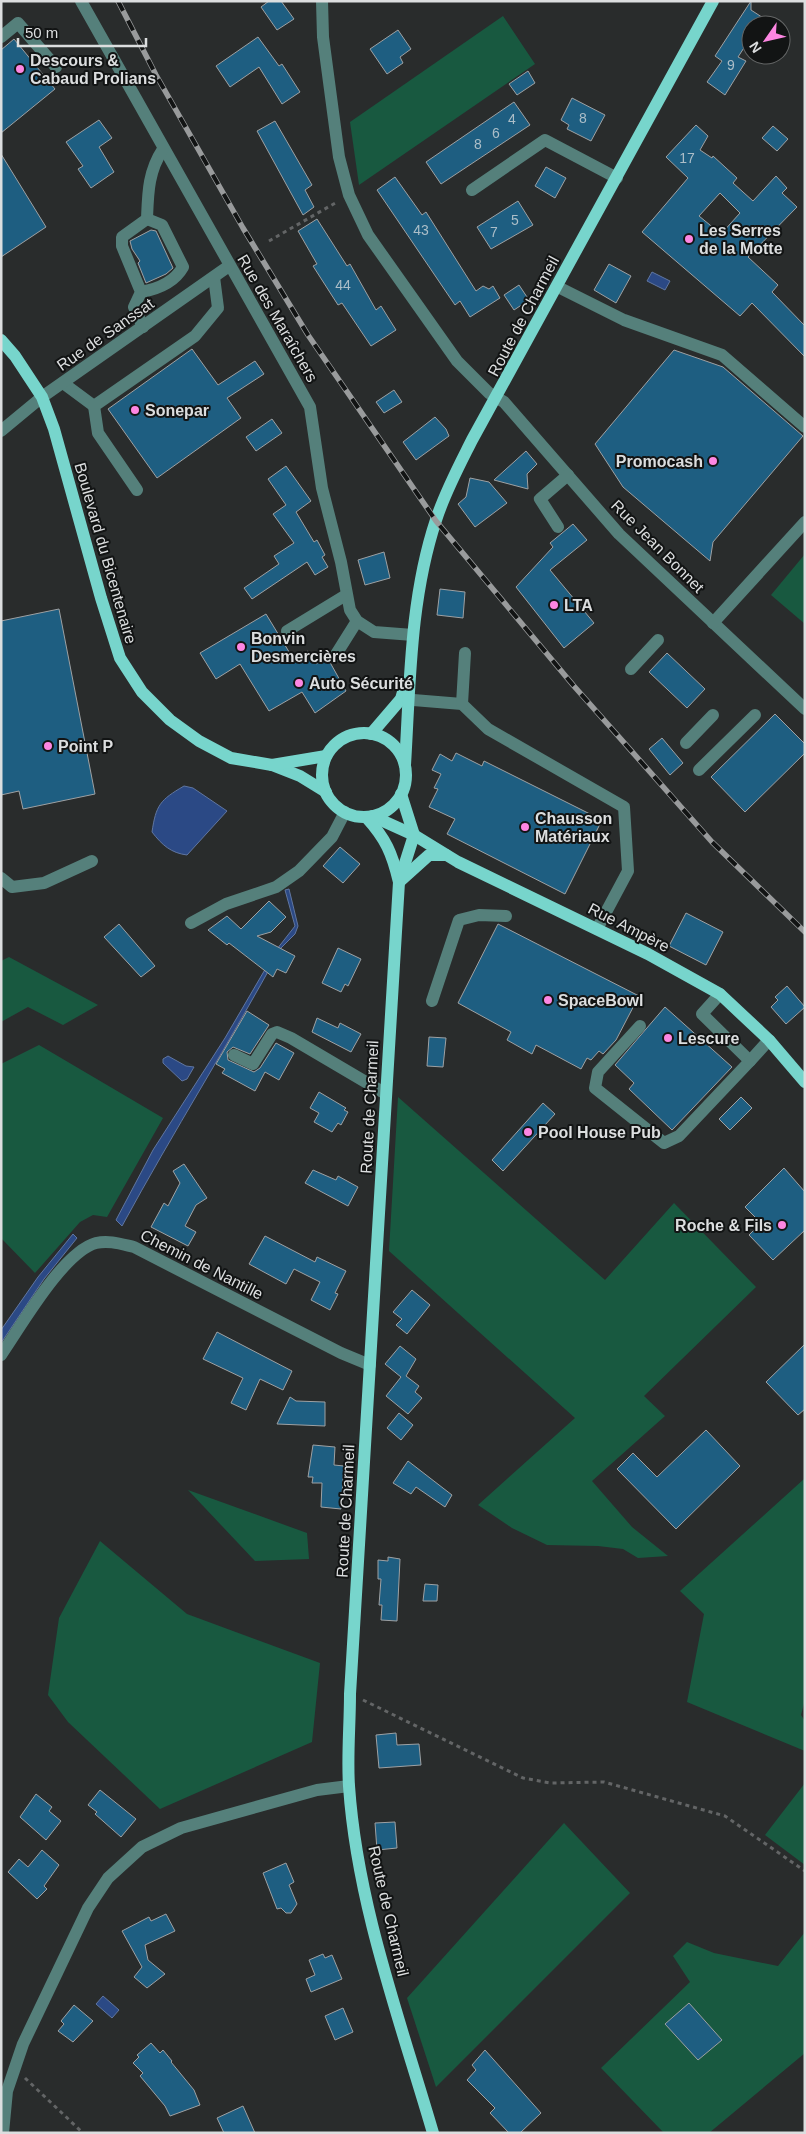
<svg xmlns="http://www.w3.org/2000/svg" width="806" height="2134" font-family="Arial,sans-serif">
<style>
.green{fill:#185940}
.water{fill:#2b4985;stroke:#6076a0}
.building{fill:#1e5e81;stroke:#9ea1a3;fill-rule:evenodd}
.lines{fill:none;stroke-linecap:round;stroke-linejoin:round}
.path{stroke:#636566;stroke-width:3;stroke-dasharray:4 4;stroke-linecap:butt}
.minor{stroke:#55807b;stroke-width:12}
.major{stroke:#77d5cc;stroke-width:12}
.rail-casing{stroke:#999b9c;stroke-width:5.5}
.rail{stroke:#121414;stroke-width:4;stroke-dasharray:11;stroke-linecap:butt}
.poi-dot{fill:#fd86e2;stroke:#121414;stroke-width:2}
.labels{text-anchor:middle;stroke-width:4;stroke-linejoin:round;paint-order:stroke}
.number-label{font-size:14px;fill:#acbec8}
.poi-label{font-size:16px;font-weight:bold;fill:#dcdedf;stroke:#121414;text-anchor:start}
.street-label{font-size:16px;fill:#dcdedf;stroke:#121414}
</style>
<rect width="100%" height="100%" fill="#292c2c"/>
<g class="green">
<polygon points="503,16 535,64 359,185 350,122"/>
<polygon points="805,554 805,624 771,595"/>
<polygon points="9,957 98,1005 63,1025 28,1007 1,1022 1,961"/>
<polygon points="39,1045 163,1118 107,1217 93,1215 80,1222 35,1273 1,1238 1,1064"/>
<polygon points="398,1097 605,1280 674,1203 756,1287 644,1396 665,1416 592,1481 632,1527 668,1556 638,1558 623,1549 598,1546 547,1545 512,1528 478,1505 575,1418 389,1251"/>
<polygon points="804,1479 805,1700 801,1715 805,1721 805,1751 687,1702 704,1614 680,1591"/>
<polygon points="188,1490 307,1533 309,1559 255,1561"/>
<polygon points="100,1541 187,1614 320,1663 312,1742 160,1809 68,1722 48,1695 59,1618"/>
<polygon points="805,1783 805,1865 765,1835"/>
<polygon points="564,1823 630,1893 436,2087 407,1998"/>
<polygon points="805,1932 805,2053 709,2133 664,2133 601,2068 690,1982 673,1956 687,1942 714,1953 778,1966"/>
</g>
<g class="water">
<polygon points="652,272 670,281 665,290 647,281"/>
<path d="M184 786 193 788 227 811 187 855C171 853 162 845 152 832 156 805 160 800 184 786Z"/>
<path d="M289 889 298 926 295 934 281 948C230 1042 173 1132 122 1226L116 1220 153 1150 225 1038 277 949 295 926 285 890Z"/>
<polygon points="168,1056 186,1066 194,1067 187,1079 182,1081 163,1063 163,1059"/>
<polygon points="73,1234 77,1238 44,1279 1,1343 1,1330 38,1277"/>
<polygon points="103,1996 119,2010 112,2018 96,2004"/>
</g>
<g class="building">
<polygon points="269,1 281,1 294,19 277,30 261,7"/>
<polygon points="751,1 751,10 774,25 751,25 751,37 738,57 746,61 725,95 707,82 722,61 715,56"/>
<polygon points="398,30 411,49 400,57 403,63 387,74 370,49"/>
<polygon points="258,37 279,66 282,64 300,92 282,104 259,67 230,87 216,66"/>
<polygon points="14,39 55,89 1,133 1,50"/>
<polygon points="528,71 535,83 517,95 509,84"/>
<polygon points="572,98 605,115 591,141 567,129 569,125 561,120"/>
<polygon points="514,102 530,125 441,184 426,162"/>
<polygon points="99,120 112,138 99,147 114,172 91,188 78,169 83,166 66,142"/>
<polygon points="275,121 312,185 305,190 314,207 303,215 257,131"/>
<path d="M696 125 708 136 700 150 712 158 713 156 737 178 733 183 753 201 776 176 787 188 782 193 797 207 748 257 778 285 772 292 805 326V357L752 303 740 316 642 232 688 178 666 157ZM720 193 740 213 721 234 699 216Z"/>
<polygon points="773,126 788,139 777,151 762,138"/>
<polygon points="1,154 46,227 1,257"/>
<polygon points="546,167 566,178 555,198 535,186"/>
<polygon points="395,177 422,215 426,212 476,291 483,286 489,289 493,286 500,298 470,317 460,301 455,305 377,190"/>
<polygon points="518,201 533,225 491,249 477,227"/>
<polygon points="317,219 347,266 350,264 376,310 381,306 396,330 371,346 342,303 338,305 313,266 317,264 298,231"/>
<polygon points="151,230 156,231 173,268 166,274 146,283 138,263 140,261 132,249 130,241"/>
<polygon points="609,264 631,276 616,303 594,290"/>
<polygon points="519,285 529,300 514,310 504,295"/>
<polygon points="192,349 218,385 255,361 264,374 227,398 241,418 157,478 108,409"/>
<polygon points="674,350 723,367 803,436 713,542 710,561 623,487 595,444"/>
<polygon points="394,390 402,402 384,413 376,402"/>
<polygon points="435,417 446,429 449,436 416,460 403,442"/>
<polygon points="272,419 282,433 256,451 246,437"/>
<polygon points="526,451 537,464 527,474 528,489 494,480"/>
<polygon points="286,466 311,501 296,512 314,542 317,540 325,555 322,557 328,567 315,575 307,562 252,599 244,588 279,564 274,556 294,543 273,514 286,505 268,479"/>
<polygon points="470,478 489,482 507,503 475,527 458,504 466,497"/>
<polygon points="573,524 587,540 550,570 594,623 564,648 516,587 553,547 550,543"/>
<polygon points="384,552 390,578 365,585 358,560"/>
<polygon points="440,589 465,592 463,618 437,615"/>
<polygon points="59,609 95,794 23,809 19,791 1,795 1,621"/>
<polygon points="266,614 294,660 308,651 316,664 327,657 346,691 315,713 302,692 269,711 240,664 216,679 200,653"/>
<polygon points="667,653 705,689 687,708 649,672"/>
<polygon points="775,714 805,744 805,753 745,812 711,777"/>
<polygon points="662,738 683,763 670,775 649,749"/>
<polygon points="456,753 482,766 484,761 602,820 565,894 447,834 455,819 429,807 438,789 434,788 441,774 432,770 440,754 452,761"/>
<polygon points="340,847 360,864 343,883 323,866"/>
<polygon points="269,901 286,917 271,932 257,936 295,956 286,973 277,969 273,977 229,943 227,945 208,930 227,916 241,929"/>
<polygon points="686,913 723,932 706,965 669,946"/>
<polygon points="119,924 155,966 141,977 104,937"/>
<polygon points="498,924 639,996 616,1040 603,1054 599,1051 591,1060 587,1058 581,1069 536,1045 532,1054 507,1040 511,1032 458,1003"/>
<polygon points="338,948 361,959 348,986 345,984 341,992 322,983"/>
<polygon points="787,986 805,1007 786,1024 771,1007 778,1000 775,997"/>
<polygon points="665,1007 732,1067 672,1130 629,1089 634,1083 615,1065"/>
<polygon points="247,1011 269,1025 250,1054 233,1047 227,1052 228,1060 254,1072 260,1068 276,1043 294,1053 279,1080 265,1072 255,1091 222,1073 225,1069 216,1064"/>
<polygon points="317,1018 338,1028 340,1023 361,1034 351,1052 312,1032"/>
<polygon points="429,1037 446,1038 443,1067 427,1066"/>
<polygon points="319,1092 346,1108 344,1110 348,1112 341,1125 338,1123 332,1132 314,1122 319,1113 310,1108"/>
<polygon points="741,1097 752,1108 730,1130 719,1119"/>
<polygon points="543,1103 555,1114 503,1171 492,1160"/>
<polygon points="184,1164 207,1198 196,1205 185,1226 196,1232 188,1246 151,1227 164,1203 168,1206 180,1183 173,1171"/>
<polygon points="784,1168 805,1192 805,1230 773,1260 749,1235 761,1223 745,1207"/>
<polygon points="313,1170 336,1180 338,1176 358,1187 348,1206 305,1183"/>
<polygon points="265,1236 315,1262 317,1257 346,1271 335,1293 338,1294 330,1310 311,1300 320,1282 294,1269 286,1284 249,1264"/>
<polygon points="412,1290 430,1305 407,1334 396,1325 402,1319 393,1312"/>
<polygon points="217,1332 292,1371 283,1390 260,1379 246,1410 231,1403 243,1378 203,1359"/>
<polygon points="805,1344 805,1409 798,1415 766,1382"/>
<polygon points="400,1346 416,1359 406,1376 419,1386 415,1392 422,1398 408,1414 386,1396 401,1377 385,1364"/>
<polygon points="290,1397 296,1401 325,1402 325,1426 277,1424"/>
<polygon points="399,1413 413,1425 401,1440 387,1428"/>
<polygon points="706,1430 740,1466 676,1529 617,1469 633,1453 657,1477"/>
<polygon points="313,1445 335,1447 334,1465 344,1466 341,1509 321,1507 322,1483 312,1483 313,1477 308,1477"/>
<polygon points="408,1461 452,1495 445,1507 416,1487 411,1494 393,1483"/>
<polygon points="388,1557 400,1559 397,1621 381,1620 382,1605 379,1605 381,1579 378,1579 378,1560 388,1561"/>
<polygon points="425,1584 438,1585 437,1601 423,1601"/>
<polygon points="396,1733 397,1745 419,1744 421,1765 379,1768 376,1735"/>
<polygon points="100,1790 136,1819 121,1837 95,1814 97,1812 88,1805"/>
<polygon points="36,1794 52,1807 49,1811 61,1821 46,1840 20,1817"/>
<polygon points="395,1822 397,1848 377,1850 375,1823"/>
<polygon points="42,1850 59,1865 44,1886 47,1889 37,1899 8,1872 19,1859 28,1867"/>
<polygon points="286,1863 294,1882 289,1885 297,1904 291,1913 286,1913 281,1908 277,1909 263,1873"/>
<polygon points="166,1914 175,1931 145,1945 148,1960 165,1974 147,1988 134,1977 142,1967 122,1931 149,1917 151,1921"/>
<polygon points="323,1954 325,1958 332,1955 342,1979 311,1992 306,1979 315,1975 309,1960"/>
<polygon points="689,2003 722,2040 698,2060 665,2024"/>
<polygon points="74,2005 93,2021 73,2042 58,2031 64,2024 61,2021"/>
<polygon points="343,2008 353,2032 335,2040 325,2016"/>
<polygon points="151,2043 160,2053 163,2050 172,2061 171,2062 194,2090 200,2105 170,2116 165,2106 140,2076 143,2073 133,2063 139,2057 137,2055"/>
<polygon points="485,2050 541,2113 520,2133 509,2133 490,2113 495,2108 467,2080 476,2070 472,2065"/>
<polygon points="243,2106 255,2133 224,2133 217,2118"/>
</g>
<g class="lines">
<g class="path">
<polyline points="269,241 337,202"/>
<polyline points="363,1700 523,1778 550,1783 604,1782 725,1816 805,1871"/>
<polyline points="25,2078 83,2133"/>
</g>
<g class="minor">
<polyline points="81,1 310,407 322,488 341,562 350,610 357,621 374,632 413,635"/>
<polyline points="322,1 323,37 339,157 349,195 368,235 457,361 489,393 504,402 619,534 805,709"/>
<polyline points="1,37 18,23 56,67"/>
<polyline points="472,190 545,140 617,178"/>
<polyline points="558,287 624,320 722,355 805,427"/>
<path d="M141 292C158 289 174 283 183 267L162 225 147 219"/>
<path d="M143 327 134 307 141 292 122 246V237L147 219C148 193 148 172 163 149"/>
<polyline points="63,383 94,406"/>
<polyline points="1,431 42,397 229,266"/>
<polyline points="137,490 98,433 94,406 195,336 218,308 214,277"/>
<polyline points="558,527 540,499 568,475"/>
<polyline points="713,623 805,522"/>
<polyline points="287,631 346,595"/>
<polyline points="335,656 357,621"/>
<polyline points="631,669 658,640"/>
<polyline points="401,699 462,704 488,729 624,807 628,871 597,929"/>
<polyline points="462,704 465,653"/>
<polyline points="686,743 713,715"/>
<polyline points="699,770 755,715"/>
<polyline points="1,878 12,887 44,883 92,861"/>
<polyline points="191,923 226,904 276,887 299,871 332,837 345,812"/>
<polyline points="432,1001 459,920 479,915 506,916"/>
<polyline points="640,1026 598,1072 595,1088 664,1143 679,1136 750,1061 702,1014 720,994"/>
<polyline points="234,1055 253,1064 272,1034 277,1032 291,1038 386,1094"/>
<polyline points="750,1061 769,1040"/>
<path d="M1 1355C21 1326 63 1252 96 1243 109 1240 121 1244 134 1247L341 1353 370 1365"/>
<polyline points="3,2133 7,2091 23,2044 88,1908 108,1878 142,1847 181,1828 317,1790 349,1786"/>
</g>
<g class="major">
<polyline points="1,340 15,356 42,397 54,429 101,598 120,658 142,692 170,720 199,741 231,758 272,765 300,776 326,792"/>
<circle cx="364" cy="775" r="42"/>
<polyline points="371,734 401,699 405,685"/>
<polyline points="272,765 326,756"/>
<path d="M405 765C410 683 410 598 436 520 445 492 459 466 472 440L713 1"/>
<polyline points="401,794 414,835"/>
<polyline points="372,816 414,835 458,862 648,954 720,994 769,1040 805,1082"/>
<path d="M366 817C386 839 392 853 399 882"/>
<path d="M414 835 399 882 350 1694C350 1725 347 1756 349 1786 357 1904 400 2020 433 2133"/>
<polyline points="399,882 429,855 446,855"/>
</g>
<g class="rail-casing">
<polyline id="rail" points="118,1 156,75 243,228 308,335 436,521 573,685 712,842 805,932"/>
</g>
<use href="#rail" class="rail"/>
</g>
<g class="poi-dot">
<circle cx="20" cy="69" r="5"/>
<circle cx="689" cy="239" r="5"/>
<circle cx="135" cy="410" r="5"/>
<circle cx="713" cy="461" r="5"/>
<circle cx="554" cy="605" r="5"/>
<circle cx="241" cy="647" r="5"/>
<circle cx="299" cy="683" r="5"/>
<circle cx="48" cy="746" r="5"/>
<circle cx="525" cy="827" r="5"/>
<circle cx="548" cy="1000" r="5"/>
<circle cx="668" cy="1038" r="5"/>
<circle cx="528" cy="1132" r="5"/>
<circle cx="782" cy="1225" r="5"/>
</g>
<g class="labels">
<g class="number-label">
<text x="731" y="70">9</text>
<text x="583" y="123">8</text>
<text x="512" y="124">4</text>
<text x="496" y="138">6</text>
<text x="478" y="149">8</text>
<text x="687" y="163">17</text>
<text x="515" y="225">5</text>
<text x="421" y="235">43</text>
<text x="494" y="237">7</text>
<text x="343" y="290">44</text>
</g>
<g class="poi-label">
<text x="30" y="66">Descours &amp;<tspan x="30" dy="18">Cabaud Prolians</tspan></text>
<text x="699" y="236">Les Serres<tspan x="699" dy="18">de la Motte</tspan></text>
<text x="145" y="416">Sonepar</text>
<text x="703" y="467" text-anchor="end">Promocash</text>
<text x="564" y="611">LTA</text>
<text x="251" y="644">Bonvin<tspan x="251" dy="18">Desmercières</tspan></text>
<text x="309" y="689">Auto Sécurité</text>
<text x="58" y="752">Point P</text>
<text x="535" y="824">Chausson<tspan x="535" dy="18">Matériaux</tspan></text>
<text x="558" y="1006">SpaceBowl</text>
<text x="678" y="1044">Lescure</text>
<text x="538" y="1138">Pool House Pub</text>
<text x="772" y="1231" text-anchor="end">Roche &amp; Fils</text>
</g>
<g class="street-label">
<text transform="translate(523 316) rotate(-62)" y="6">Route de Charmeil</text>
<text transform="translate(278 318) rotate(60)" y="6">Rue des Maraîchers</text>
<text transform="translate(105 334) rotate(-35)" y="6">Rue de Sanssat</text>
<text transform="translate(658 546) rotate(45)" y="6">Rue Jean Bonnet</text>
<text transform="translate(106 553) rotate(74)" y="6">Boulevard du Bicentenaire</text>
<text transform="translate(629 927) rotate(27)" y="6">Rue Ampère</text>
<text transform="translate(369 1107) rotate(-87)" y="6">Route de Charmeil</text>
<text transform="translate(202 1264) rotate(27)" y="6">Chemin de Nantille</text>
<text transform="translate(345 1511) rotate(-87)" y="6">Route de Charmeil</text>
<text transform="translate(389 1911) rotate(77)" y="6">Route de Charmeil</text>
</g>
</g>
<rect width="806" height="2134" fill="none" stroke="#dcdedf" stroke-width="5"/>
<g transform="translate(766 40) rotate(236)"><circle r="24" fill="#121414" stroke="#636565"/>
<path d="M0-4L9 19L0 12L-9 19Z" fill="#fd86e2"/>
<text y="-8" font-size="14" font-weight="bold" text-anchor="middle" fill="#dcdedf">N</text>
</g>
<path d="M18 38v8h128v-8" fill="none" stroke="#dcdedf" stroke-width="2.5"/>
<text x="25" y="38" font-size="15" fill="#dcdedf" stroke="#121414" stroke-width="4" paint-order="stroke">50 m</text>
</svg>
